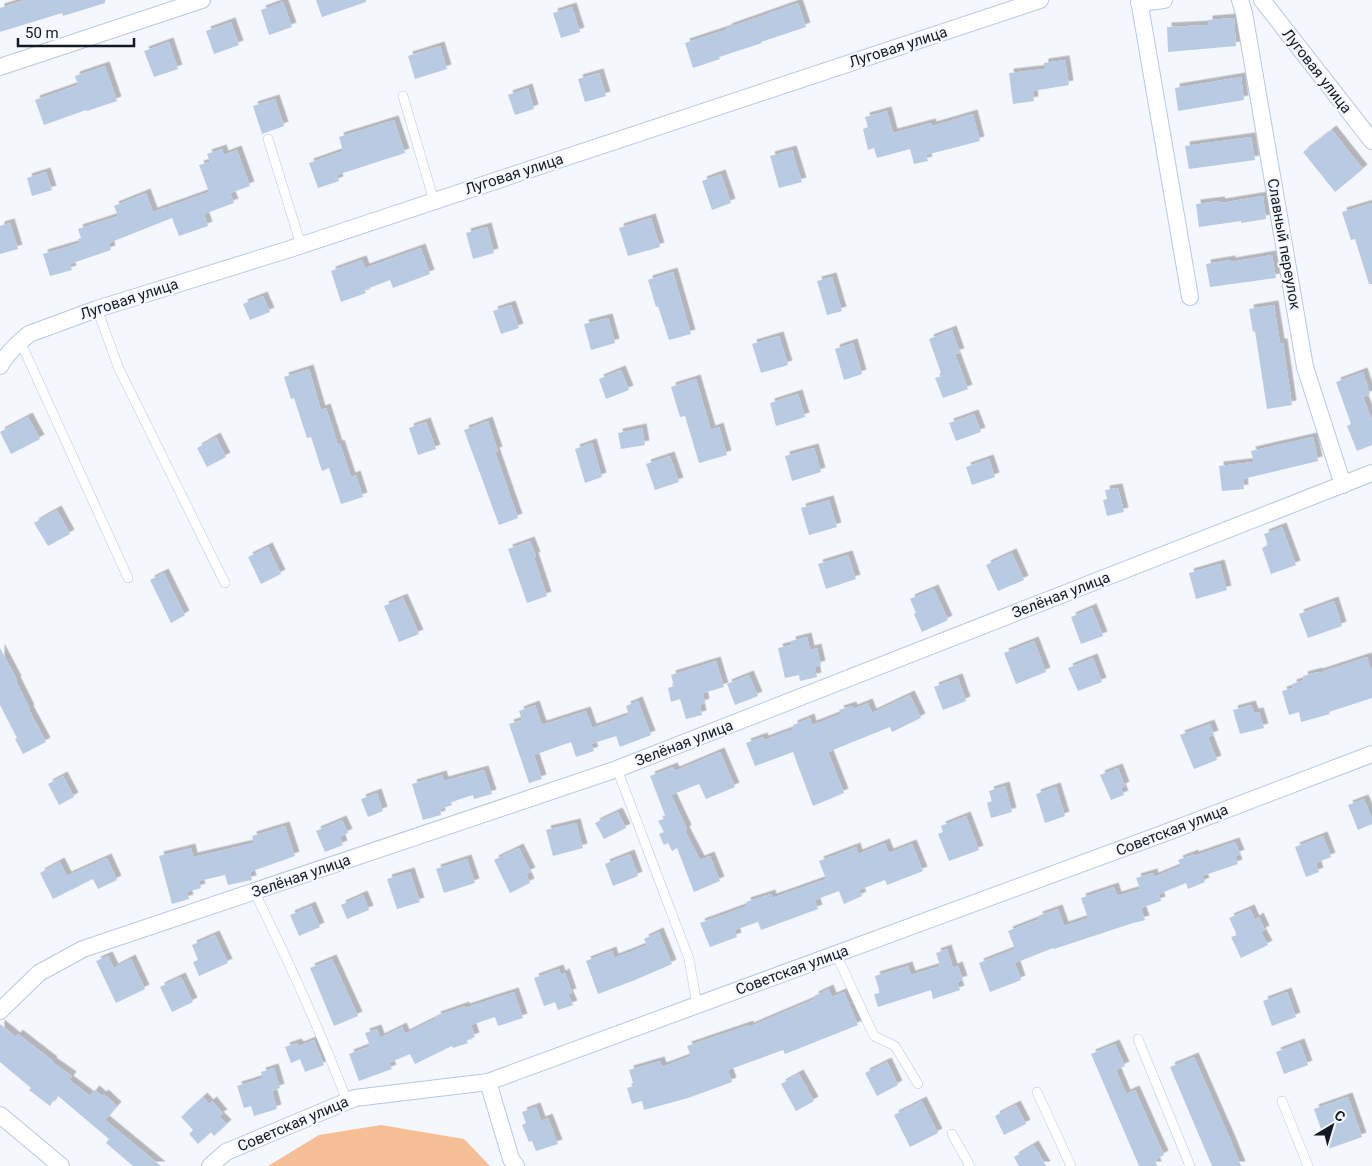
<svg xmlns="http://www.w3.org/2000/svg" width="1372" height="1166" font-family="Roboto,sans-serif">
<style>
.water{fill:#f6be95}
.building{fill:#b9cbe3;filter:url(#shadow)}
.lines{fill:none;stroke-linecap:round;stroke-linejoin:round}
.lane-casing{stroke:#b7c9e1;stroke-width:10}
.street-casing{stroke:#b7c9e1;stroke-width:18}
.lane{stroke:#fff;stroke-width:9}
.street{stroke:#fff;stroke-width:16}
.labels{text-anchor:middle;stroke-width:4.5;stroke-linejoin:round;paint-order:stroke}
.street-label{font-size:15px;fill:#141a23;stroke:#f4f7fd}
</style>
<defs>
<filter id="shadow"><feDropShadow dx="4.5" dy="-4.5" stdDeviation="0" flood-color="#0004"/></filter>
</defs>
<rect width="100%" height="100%" fill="#f4f7fd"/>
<polygon class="water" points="381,1125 464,1139 490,1166 268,1166 319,1135"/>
<g class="building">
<polygon points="25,0 105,0 105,3 63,16 62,13 0,32 0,8"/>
<polygon points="316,0 366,0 366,2 322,17"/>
<polygon points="283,2 292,27 269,35 261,10"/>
<polygon points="798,3 806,27 761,42 762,43 719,57 720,59 693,68 685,43 728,29 727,28"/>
<polygon points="572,7 580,32 561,38 553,13"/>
<polygon points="1234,18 1236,46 1168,52 1167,27 1208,25 1208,20"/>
<polygon points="231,22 239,45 214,54 206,31"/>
<polygon points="169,42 178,69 154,77 144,51"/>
<polygon points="440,46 447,69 415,79 408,56"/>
<polygon points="1065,60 1069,85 1033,91 1034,101 1013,104 1009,73 1044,69 1044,63"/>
<polygon points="105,66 117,101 87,111 86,110 44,125 35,100 78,85 75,76"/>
<polygon points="599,73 606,96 585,102 578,79"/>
<polygon points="1241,77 1244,100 1178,111 1175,88"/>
<polygon points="528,88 534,109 515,115 508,95"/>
<polygon points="275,99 284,126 262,134 253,106"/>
<polygon points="887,111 893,133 931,123 932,126 973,114 980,141 926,155 928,161 914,164 910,149 877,158 874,148 868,150 863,129 868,127 865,117"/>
<polygon points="394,120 405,153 337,175 339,181 318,188 309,163 343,151 339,137"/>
<polygon points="1332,130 1363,169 1335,192 1303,152"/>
<polygon points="1251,137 1255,160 1189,169 1185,146"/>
<polygon points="222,149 224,155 237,150 250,186 230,193 234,203 204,214 208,226 179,236 172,218 109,243 111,250 70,264 72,270 50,276 43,254 80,243 78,239 81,238 78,229 118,216 114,206 146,193 153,212 209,192 199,165 210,162 207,154"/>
<polygon points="792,150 802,182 779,188 770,156"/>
<polygon points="46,172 52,190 32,196 27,178"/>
<polygon points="721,174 731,203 712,210 702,181"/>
<polygon points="1263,196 1266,219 1241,223 1241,221 1199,227 1196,204 1220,201 1221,203"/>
<polygon points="1372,203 1372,284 1369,284 1355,239 1351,240 1342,212"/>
<polygon points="651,218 660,247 628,256 619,228"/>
<polygon points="10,223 18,249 0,254 0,226"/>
<polygon points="487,227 494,253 473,259 466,233"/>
<polygon points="421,248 430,274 393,288 390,280 364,290 366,293 341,302 331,271 362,260 365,268"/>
<polygon points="1272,255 1276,278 1210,287 1206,264 1231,260 1231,262"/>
<polygon points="673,272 691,334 669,340 658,306 656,307 648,280"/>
<polygon points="832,277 842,311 827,315 817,281"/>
<polygon points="263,296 270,312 250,320 243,304"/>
<polygon points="511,305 519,328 501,334 493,311"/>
<polygon points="1274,305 1280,343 1283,343 1292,405 1267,409 1255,331 1253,332 1249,309"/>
<polygon points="608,318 615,343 591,350 584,324"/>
<polygon points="952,330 960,353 955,354 968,389 943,398 935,378 942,376 929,339"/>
<polygon points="779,336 788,365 761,373 752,344"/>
<polygon points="853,343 862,374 844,380 835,349"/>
<polygon points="309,369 321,410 326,408 338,445 340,444 351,477 356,475 363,497 341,504 329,468 322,471 311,437 307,438 294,398 291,399 284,377"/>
<polygon points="621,370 629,390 606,399 599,379"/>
<polygon points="1363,372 1370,394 1363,397 1372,420 1372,445 1357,451 1347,426 1351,424 1336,382"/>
<polygon points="696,379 711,430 719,427 727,455 699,463 685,416 680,417 671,387"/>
<polygon points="798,394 805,417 776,426 770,403"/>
<polygon points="974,414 981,432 956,441 949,423"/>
<polygon points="28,417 40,439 11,454 0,432"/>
<polygon points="488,421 498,451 495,452 518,518 499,525 464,430"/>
<polygon points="426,422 436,449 418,455 409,428"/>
<polygon points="642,428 645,445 621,449 618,433"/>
<polygon points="216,437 226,457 207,467 197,448"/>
<polygon points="1313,437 1318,461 1243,479 1244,489 1222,491 1219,466 1254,462 1251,451"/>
<polygon points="592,443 602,477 585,483 575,449"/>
<polygon points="814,448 821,472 792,481 785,456"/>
<polygon points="670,456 679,482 655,490 646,464"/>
<polygon points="989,459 995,477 972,485 966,467"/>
<polygon points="1118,488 1124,512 1107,516 1103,500 1107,499 1105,490"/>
<polygon points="829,500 837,527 809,535 801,508"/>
<polygon points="57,510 70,534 48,546 34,523"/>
<polygon points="1282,527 1296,565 1271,574 1262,548 1268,545 1264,534"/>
<polygon points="530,541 536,556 534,557 547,596 527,603 508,549"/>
<polygon points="268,547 281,574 261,584 248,557"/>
<polygon points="1012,553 1024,580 998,591 986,565"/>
<polygon points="848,555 856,579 826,589 818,564"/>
<polygon points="1220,564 1227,590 1196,599 1189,573"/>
<polygon points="164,573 185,615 171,623 150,580"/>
<polygon points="934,589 948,620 922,632 914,614 916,613 910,599"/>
<polygon points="403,598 419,634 399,642 384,606"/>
<polygon points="1334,601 1342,626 1308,638 1299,614"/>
<polygon points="1092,608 1103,636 1081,644 1071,617"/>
<polygon points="807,637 810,650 817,648 821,665 815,667 817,677 800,681 799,675 785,678 778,648 792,645 791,641"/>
<polygon points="1034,641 1046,672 1016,684 1004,653"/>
<polygon points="0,648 17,680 16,681 30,709 29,710 46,742 23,754 15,739 17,738 0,705"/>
<polygon points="1367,657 1372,672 1372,698 1329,712 1330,714 1301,722 1299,712 1289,715 1282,691 1293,688 1292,684 1304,680 1303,676 1318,672 1318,673"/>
<polygon points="1093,658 1102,682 1078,691 1068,668"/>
<polygon points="716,661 724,687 703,693 705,703 700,705 702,715 686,719 680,699 671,702 668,688 674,686 671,675"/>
<polygon points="749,675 758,696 735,705 727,684"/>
<polygon points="958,678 966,701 943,710 934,687"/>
<polygon points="910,695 921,718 892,732 890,727 828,752 844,793 813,806 793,752 755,766 746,743 763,737 764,740 794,729 793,725 810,718 812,725 841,714 839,710 852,706 853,709 868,703 872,713"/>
<polygon points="638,701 651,735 620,747 616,736 591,744 594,751 576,757 571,742 534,755 542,779 529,783 509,724 522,720 519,711 535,705 542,725 586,711 592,728 629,715 626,706"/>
<polygon points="1251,705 1254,713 1259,712 1264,728 1240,734 1233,710"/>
<polygon points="1210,724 1214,735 1208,737 1217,760 1194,769 1180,735"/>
<polygon points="720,752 735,787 706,799 699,784 671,795 687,829 685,831 700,860 710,856 720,881 694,892 677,848 672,851 668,843 664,845 659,834 664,832 658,821 666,818 650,776 673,767 675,771"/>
<polygon points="1118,768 1125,786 1121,788 1124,795 1111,800 1100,775"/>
<polygon points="484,770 492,794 474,799 473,795 451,802 452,805 440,809 441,815 423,820 412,784 442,775 444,781"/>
<polygon points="63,776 74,797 59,805 48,784"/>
<polygon points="1005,786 1012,812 991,818 987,803 992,801 989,791"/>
<polygon points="1056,787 1065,816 1045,823 1036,794"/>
<polygon points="377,793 383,811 368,817 361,799"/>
<polygon points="1364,799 1372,819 1372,824 1358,830 1348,805"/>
<polygon points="618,812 626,828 604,839 595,823"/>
<polygon points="966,816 979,850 949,861 938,834 943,832 941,826"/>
<polygon points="342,820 348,833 340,837 343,845 325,852 316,831"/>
<polygon points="576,823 583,848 553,856 546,830"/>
<polygon points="285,826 295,856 250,872 252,880 228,885 225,875 199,881 201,888 187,892 189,899 172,904 159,856 191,848 193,857 254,843 252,836"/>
<polygon points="1323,836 1331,857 1316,863 1319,872 1306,877 1295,847"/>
<polygon points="1235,842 1240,854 1235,856 1238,864 1202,876 1205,882 1188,889 1186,883 1159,894 1161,901 1141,908 1145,920 1133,923 1054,949 1053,948 1015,963 1021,980 990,992 979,963 1015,949 1008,931 1039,919 1038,916 1058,909 1064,926 1088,918 1081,898 1114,887 1117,896 1140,889 1136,878 1153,873 1154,877 1181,866 1178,860 1194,854 1194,856"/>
<polygon points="885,843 889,853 912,844 923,871 887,885 885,880 859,890 862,896 844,904 839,891 815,900 818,909 761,930 758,922 735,930 737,937 710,947 700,923 747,906 746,902 771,894 772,898 826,879 819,861 856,847 858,854"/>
<polygon points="519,848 531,872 526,874 530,883 510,893 494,860"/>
<polygon points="630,854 638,876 613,886 605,864"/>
<polygon points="107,858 117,880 98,889 93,879 53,899 40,873 60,862 67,876"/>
<polygon points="467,859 475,883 444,893 436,869"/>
<polygon points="410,872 420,902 397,909 387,879"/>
<polygon points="363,895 369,910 347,919 341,905"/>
<polygon points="311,906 320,927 299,936 290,915"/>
<polygon points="1250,909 1255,920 1259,917 1265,930 1261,932 1268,945 1241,958 1231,937 1237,935 1229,918"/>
<polygon points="659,932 672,964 635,980 598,994 586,961 612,951 614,958 630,952 647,945 644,939"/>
<polygon points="215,935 228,963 199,976 193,962 198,960 192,945"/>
<polygon points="947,949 953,968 958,966 963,980 957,982 960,990 933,999 931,990 878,1007 874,994 880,993 875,976 908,966 911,975 940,966 936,953"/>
<polygon points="108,956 114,968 131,959 145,989 116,1003 96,961"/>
<polygon points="332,959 358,1016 334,1026 310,968"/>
<polygon points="559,969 561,975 565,973 572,993 568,994 573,1005 558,1010 555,1002 544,1006 534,978"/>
<polygon points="181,977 193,1002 172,1012 160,987"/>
<polygon points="829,989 832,997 844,992 858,1025 785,1054 783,1050 728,1070 732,1082 688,1098 644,1110 642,1101 632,1104 627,1088 634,1086 629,1070 660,1061 662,1067 691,1056 687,1046 749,1025 749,1027 815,999 814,996"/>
<polygon points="514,992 523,1018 498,1026 495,1017 471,1025 475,1037 466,1040 468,1043 453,1048 452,1046 415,1064 410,1054 389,1063 392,1069 359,1081 349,1054 370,1046 365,1033 377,1029 380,1038 402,1027 405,1034 437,1018 436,1016 465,1006 465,1008"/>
<polygon points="1287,992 1296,1017 1272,1026 1263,1001"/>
<polygon points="0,1024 16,1037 18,1034 53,1061 52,1062 72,1076 69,1080 90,1096 95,1090 102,1096 104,1094 117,1106 105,1120 161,1166 133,1166 106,1143 109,1139 57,1095 50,1106 29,1090 31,1088 0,1062"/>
<polygon points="314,1040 324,1065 305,1072 300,1059 291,1063 285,1047 297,1043 299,1046"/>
<polygon points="1300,1043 1308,1065 1284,1074 1276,1052"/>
<polygon points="1115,1044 1125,1066 1116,1070 1126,1094 1135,1090 1164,1155 1155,1160 1157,1166 1139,1166 1091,1054"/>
<polygon points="1194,1057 1231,1141 1241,1166 1212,1166 1170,1067"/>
<polygon points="887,1062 898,1085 877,1096 865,1073"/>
<polygon points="274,1068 280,1088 272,1091 277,1109 254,1116 251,1106 244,1108 237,1086 263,1078 261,1072"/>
<polygon points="799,1074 814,1101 796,1111 781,1084"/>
<polygon points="203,1097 209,1104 212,1101 223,1114 219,1116 227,1124 214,1136 211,1132 198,1144 189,1134 193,1130 181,1117"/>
<polygon points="1348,1097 1362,1137 1328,1149 1314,1109"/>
<polygon points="922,1101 938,1133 910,1147 894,1115"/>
<polygon points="1016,1105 1026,1124 1004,1135 995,1116"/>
<polygon points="536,1107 541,1121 548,1118 558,1144 536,1151 532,1141 529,1142 522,1125 526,1123 522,1112"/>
<polygon points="1034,1145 1046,1166 1019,1166 1014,1157"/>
</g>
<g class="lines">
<g class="lane-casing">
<g id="lane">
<polyline points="403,96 434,201"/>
<polyline points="268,139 301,245"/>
<polyline points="97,309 119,369 225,583"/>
<polyline points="20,341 128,578"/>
<polyline points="617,769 689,959 697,1005"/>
<path d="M254 891C288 960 320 1030 347 1101"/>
<polyline points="836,954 874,1036 895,1046 918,1084"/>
<polyline points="1138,1039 1190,1166"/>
<polyline points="1037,1092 1071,1166"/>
<polyline points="1282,1101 1308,1166"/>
<polyline points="952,1134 970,1166"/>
</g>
</g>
<g class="street-casing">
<g id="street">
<polyline points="1139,0 1190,297"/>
<polyline points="1240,0 1244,13 1305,367 1343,485"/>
<polyline points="1262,0 1372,141"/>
<polyline points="1139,3 1164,0"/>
<polyline points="0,67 202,0"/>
<path d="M0 366C7 353 18 343 29 334L97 309 290 249 1040 0"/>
<polyline points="0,1011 39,973 83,949 617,769 1372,473"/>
<polyline points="488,1082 511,1159 516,1166"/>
<polyline points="0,1115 61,1166"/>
<polyline points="210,1166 226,1152 355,1098 488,1082 1162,834 1372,754"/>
</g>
</g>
<use href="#lane" class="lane"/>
<use href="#street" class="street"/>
</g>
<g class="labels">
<g class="street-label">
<text transform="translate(898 47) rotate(-18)" y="5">Луговая улица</text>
<text transform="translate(1317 71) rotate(52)" y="5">Луговая улица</text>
<text transform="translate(514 174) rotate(-18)" y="5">Луговая улица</text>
<text transform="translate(1284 244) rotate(80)" y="5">Славный переулок</text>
<text transform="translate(129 299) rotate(-18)" y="5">Луговая улица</text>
<text transform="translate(1061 595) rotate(-21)" y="5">Зелёная улица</text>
<text transform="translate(684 743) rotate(-21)" y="5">Зелёная улица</text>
<text transform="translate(1172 830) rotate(-21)" y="5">Советская улица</text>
<text transform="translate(301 876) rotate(-19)" y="5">Зелёная улица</text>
<text transform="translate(792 970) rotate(-20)" y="5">Советская улица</text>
<text transform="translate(293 1124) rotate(-23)" y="5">Советская улица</text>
</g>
</g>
<g transform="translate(1332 1126) rotate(38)" stroke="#f4f7fd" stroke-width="4" paint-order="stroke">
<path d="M0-4L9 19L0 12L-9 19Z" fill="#141a23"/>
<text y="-8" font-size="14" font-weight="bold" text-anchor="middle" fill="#141a23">С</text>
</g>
<path d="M18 38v8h116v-8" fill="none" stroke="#141a23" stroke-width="2.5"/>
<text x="25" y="38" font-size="15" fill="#141a23" stroke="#f4f7fd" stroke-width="4" paint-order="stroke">50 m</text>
</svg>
